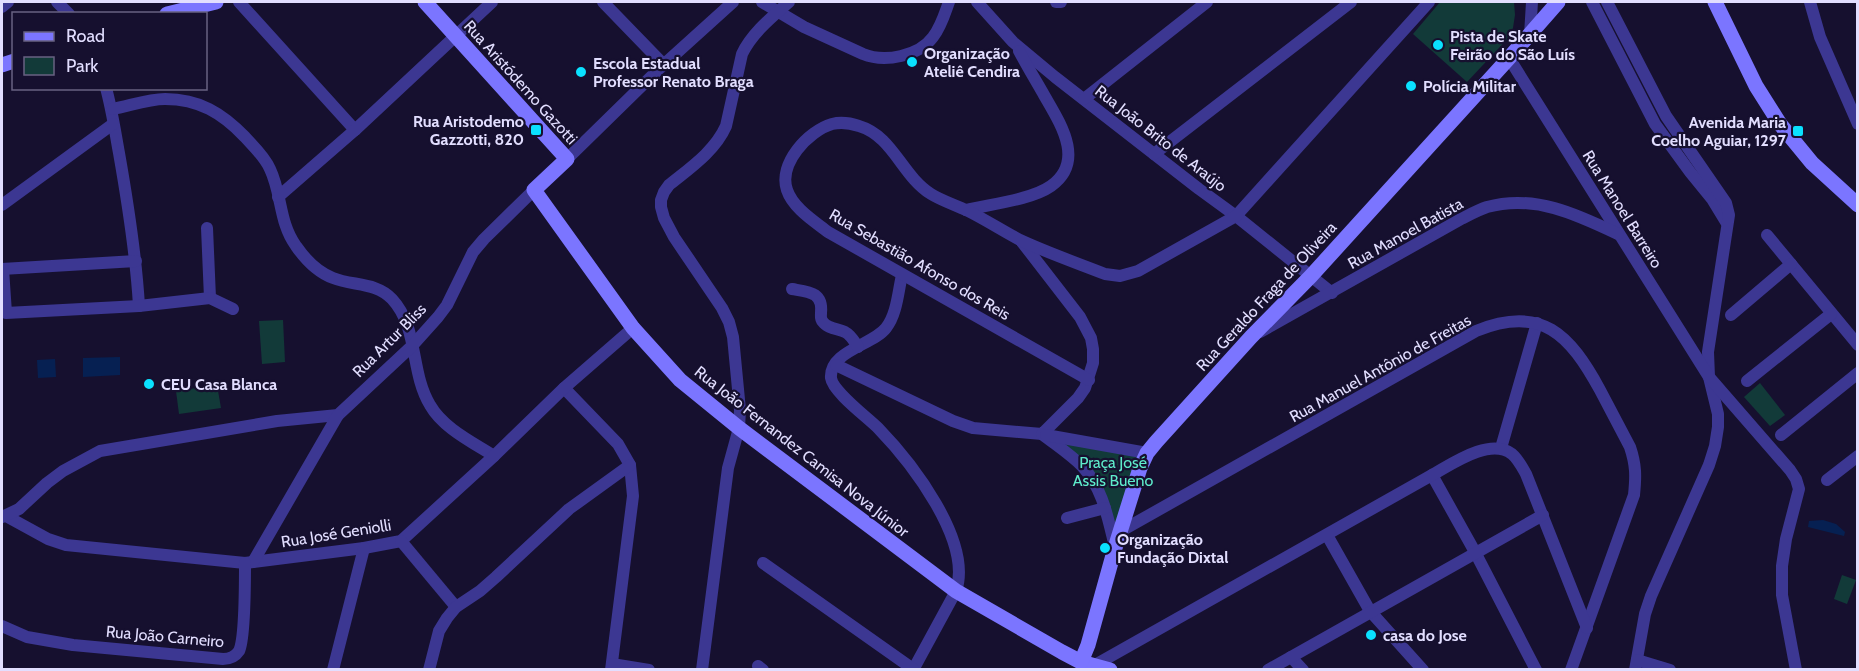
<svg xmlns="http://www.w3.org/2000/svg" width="1859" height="671" font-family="Cabin,sans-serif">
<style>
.green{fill:#123a39}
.water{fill:#062052}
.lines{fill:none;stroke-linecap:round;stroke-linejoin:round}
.street{stroke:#3c3792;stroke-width:12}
.secondary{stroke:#7b75ff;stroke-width:15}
.poi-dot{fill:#0ae1ff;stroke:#16102f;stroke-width:2}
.labels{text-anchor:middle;stroke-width:4.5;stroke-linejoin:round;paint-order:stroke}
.poi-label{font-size:16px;font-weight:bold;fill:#e2deff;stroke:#16102f;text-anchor:start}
.street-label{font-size:16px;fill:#e2deff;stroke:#16102f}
.park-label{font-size:16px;fill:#5eebcb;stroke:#16102f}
</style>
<rect width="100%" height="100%" fill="#16102f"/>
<g class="green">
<polygon points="1440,2 1514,2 1515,15 1512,34 1467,82 1413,34"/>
<polygon points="283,320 285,362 262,364 259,321"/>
<polygon points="1760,383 1785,415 1770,426 1744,397"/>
<polygon points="217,385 221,408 179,414 176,391"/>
<polygon points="1057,440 1139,457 1116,525 1102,490"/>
<polygon points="1842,575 1856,580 1847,604 1834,599"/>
</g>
<g class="water">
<polygon points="120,357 120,375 83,377 83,358"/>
<polygon points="55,359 56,377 38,378 37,360"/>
<polygon points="1823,520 1836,524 1845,532 1844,536 1808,527 1809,521"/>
</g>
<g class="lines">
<g class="street">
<polyline points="57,2 69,14"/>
<polyline points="239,2 355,130"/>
<polyline points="603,2 664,65"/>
<path d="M762 2 804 27 863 54C885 63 919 56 933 37 941 27 945 13 949 2"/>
<polyline points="977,2 1013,42 1055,77 1199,189 1236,216 1332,293"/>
<polyline points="1056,2 1061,2"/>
<polyline points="1592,2 1655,124 1690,172 1712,199 1726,222"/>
<polyline points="1607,2 1666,116 1726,203 1729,215 1708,352 1709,377 1718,414 1718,427 1715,446 1709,465 1651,596 1645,614 1635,670"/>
<polyline points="1810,2 1820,37 1858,124"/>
<polyline points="2,7 8,2"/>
<polyline points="1530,35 1532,2"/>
<polyline points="1509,58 1709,377 1790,470 1796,479 1799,489 1786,539 1782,566 1782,595 1796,670"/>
<path d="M106 88C112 110 115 131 119 153 128 204 136 254 139 306"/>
<polyline points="1084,99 1207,2"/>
<path d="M112 109C129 106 148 99 165 99 199 99 222 113 245 137 254 147 265 157 270 169 282 194 279 223 296 246 305 259 317 272 333 278 353 286 376 282 392 299 419 328 410 372 430 405 443 428 472 442 494 456"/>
<polyline points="1154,154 1351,2"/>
<polyline points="567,159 660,68 733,2"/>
<polyline points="278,197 355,130 492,2"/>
<polyline points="2,205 113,124"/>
<path d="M966 210C990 204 1031 200 1051 186 1086 161 1060 123 1044 95 1036 81 1027 66 1019 51"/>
<polyline points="207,228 210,298"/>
<polyline points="1767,235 1858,345"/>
<polyline points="2,269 136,261"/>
<polyline points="3,269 6,313 139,306 210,298 233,309"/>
<path d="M902 275C898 292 897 314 886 328 873 345 829 351 831 378 833 392 867 417 878 428 911 462 973 541 956 591L913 670"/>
<path d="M792 289C809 292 823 292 821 313 821 317 820 319 823 322 827 328 838 329 845 332 851 335 854 341 858 347"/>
<polyline points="1731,315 1791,264"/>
<path d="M1260 332 1461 219C1469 215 1478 210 1487 207 1534 194 1576 214 1618 234"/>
<polyline points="836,365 953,421 973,428 1042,434 1078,398 1085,388 1093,363 1093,349 1091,338 1080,317 1022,242"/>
<path d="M1089 380 828 232C814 221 793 208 787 190 778 164 808 131 832 124 840 122 850 123 859 126 893 136 902 176 931 194 942 201 956 205 968 211 986 220 1003 231 1020 240 1048 253 1077 263 1105 274L1120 276 1138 271 1236 216 1429 2"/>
<polyline points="1747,381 1831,314"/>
<polyline points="564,388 618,444 630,465 633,496 611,670"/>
<path d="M1042 434C1056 445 1070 454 1082 466 1103 488 1108 519 1115 547"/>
<polyline points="1046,435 1147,453"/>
<polyline points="1781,435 1858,373"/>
<polyline points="1501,448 1537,323"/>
<polyline points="1432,475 1475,552 1536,670"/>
<polyline points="1827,480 1858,456"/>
<polyline points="6,516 48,539 66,545 245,563 364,548 401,541 494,456 564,388 633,328"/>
<polyline points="2,517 19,509 47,483 63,471 100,451 277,421 338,415 412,346 438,317 447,305 473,252 484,239 534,190"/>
<polyline points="1067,518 1105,508"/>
<path d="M1121 531 1476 331C1542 304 1570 335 1600 390 1610 409 1620 428 1630 447 1636 465 1636 476 1634 495L1571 670"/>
<polyline points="1327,535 1370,611 1423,670"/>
<polyline points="401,541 456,607"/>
<polyline points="253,562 338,415"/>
<polyline points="763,563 913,669"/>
<path d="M2 626 27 637 73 645 223 659C229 659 235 657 239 651 245 639 245 580 245 563"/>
<polyline points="1291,657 1303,670"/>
<polyline points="1637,660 1670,670"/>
<polyline points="612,664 649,670"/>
<path d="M1095 665 1432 475C1452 464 1490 437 1512 454 1518 459 1522 467 1526 474L1587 628"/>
<polyline points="758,666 763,670"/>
<polyline points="333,670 364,548"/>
<polyline points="429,670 439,631 447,618 456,607 480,591 496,577 569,509 630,465"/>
<path d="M702 670 728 468 739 428 740 410 733 337 729 322 722 308 674 237 664 218 661 207V200L664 192 669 185C690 168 715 151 726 126L742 54C752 33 772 17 789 2"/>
<polyline points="1268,670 1543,515"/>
</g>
<g class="secondary">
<polyline points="425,2 567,159 534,190 633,328 680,380 739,428 956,591 1062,652 1081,662 1110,670"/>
<polyline points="1715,2 1756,86 1780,124 1812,163 1858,205"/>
<polyline points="167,14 216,2"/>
<polyline points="2,65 14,61"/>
<polyline points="1081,662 1088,645 1115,548 1140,468 1147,453 1156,442 1251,337 1311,276 1509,58 1558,2"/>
</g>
</g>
<g class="poi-dot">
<circle cx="1438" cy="45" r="6"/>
<circle cx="912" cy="62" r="6"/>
<circle cx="581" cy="72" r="6"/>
<circle cx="1411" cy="86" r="6"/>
<rect x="530" y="124" width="12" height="12" rx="3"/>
<rect x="1792" y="125" width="12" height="12" rx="3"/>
<circle cx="149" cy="384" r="6"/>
<circle cx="1105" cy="548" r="6"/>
<circle cx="1371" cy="635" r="6"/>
</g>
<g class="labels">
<g class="poi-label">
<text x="1450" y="42">Pista de Skate<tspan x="1450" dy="18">Feirão do São Luís</tspan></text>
<text x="924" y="59">Organização<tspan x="924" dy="18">Ateliê Cendira</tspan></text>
<text x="593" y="69">Escola Estadual<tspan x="593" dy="18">Professor Renato Braga</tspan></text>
<text x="1423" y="92">Polícia Militar</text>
<text x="524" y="127" text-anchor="end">Rua Aristodemo<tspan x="524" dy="18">Gazzotti, 820</tspan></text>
<text x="1786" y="128" text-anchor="end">Avenida Maria<tspan x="1786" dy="18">Coelho Aguiar, 1297</tspan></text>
<text x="161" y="390">CEU Casa Blanca</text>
<text x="1117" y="545">Organização<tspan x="1117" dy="18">Fundação Dixtal</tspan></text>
<text x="1383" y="641">casa do Jose</text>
</g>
<g class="street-label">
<text transform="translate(521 82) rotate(48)" y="6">Rua Aristódemo Gazotti</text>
<text transform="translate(1161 138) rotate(38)" y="6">Rua João Brito de Araújo</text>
<text transform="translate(1623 209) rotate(58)" y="6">Rua Manoel Barreiro</text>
<text transform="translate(1405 233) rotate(-29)" y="6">Rua Manoel Batista</text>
<text transform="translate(920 264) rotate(30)" y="6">Rua Sebastião Afonso dos Reis</text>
<text transform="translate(1266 296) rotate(-47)" y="6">Rua Geraldo Fraga de Oliveira</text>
<text transform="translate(389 340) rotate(-45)" y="6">Rua Artur Bliss</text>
<text transform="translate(1380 368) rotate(-29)" y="6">Rua Manuel Antônio de Freitas</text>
<text transform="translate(802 451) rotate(38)" y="6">Rua João Fernandez Camisa Nova Júnior</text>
<text transform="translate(336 533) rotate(-9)" y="6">Rua José Geniolli</text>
<text transform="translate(165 636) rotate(5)" y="6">Rua João Carneiro</text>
</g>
<g class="park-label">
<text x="1113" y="468">Praça José<tspan x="1113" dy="18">Assis Bueno</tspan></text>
</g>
</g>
<rect width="1859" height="671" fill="none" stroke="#e2deff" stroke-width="6"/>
<rect x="12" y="12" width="195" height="78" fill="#16102f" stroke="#686282" stroke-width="1.5"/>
<rect x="24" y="32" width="30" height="9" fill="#7b75ff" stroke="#686282" stroke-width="1.5"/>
<text x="66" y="42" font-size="18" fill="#e2deff">Road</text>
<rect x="24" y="57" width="30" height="18" fill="#123a39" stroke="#686282" stroke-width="1.5"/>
<text x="66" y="72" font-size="18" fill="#e2deff">Park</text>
</svg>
